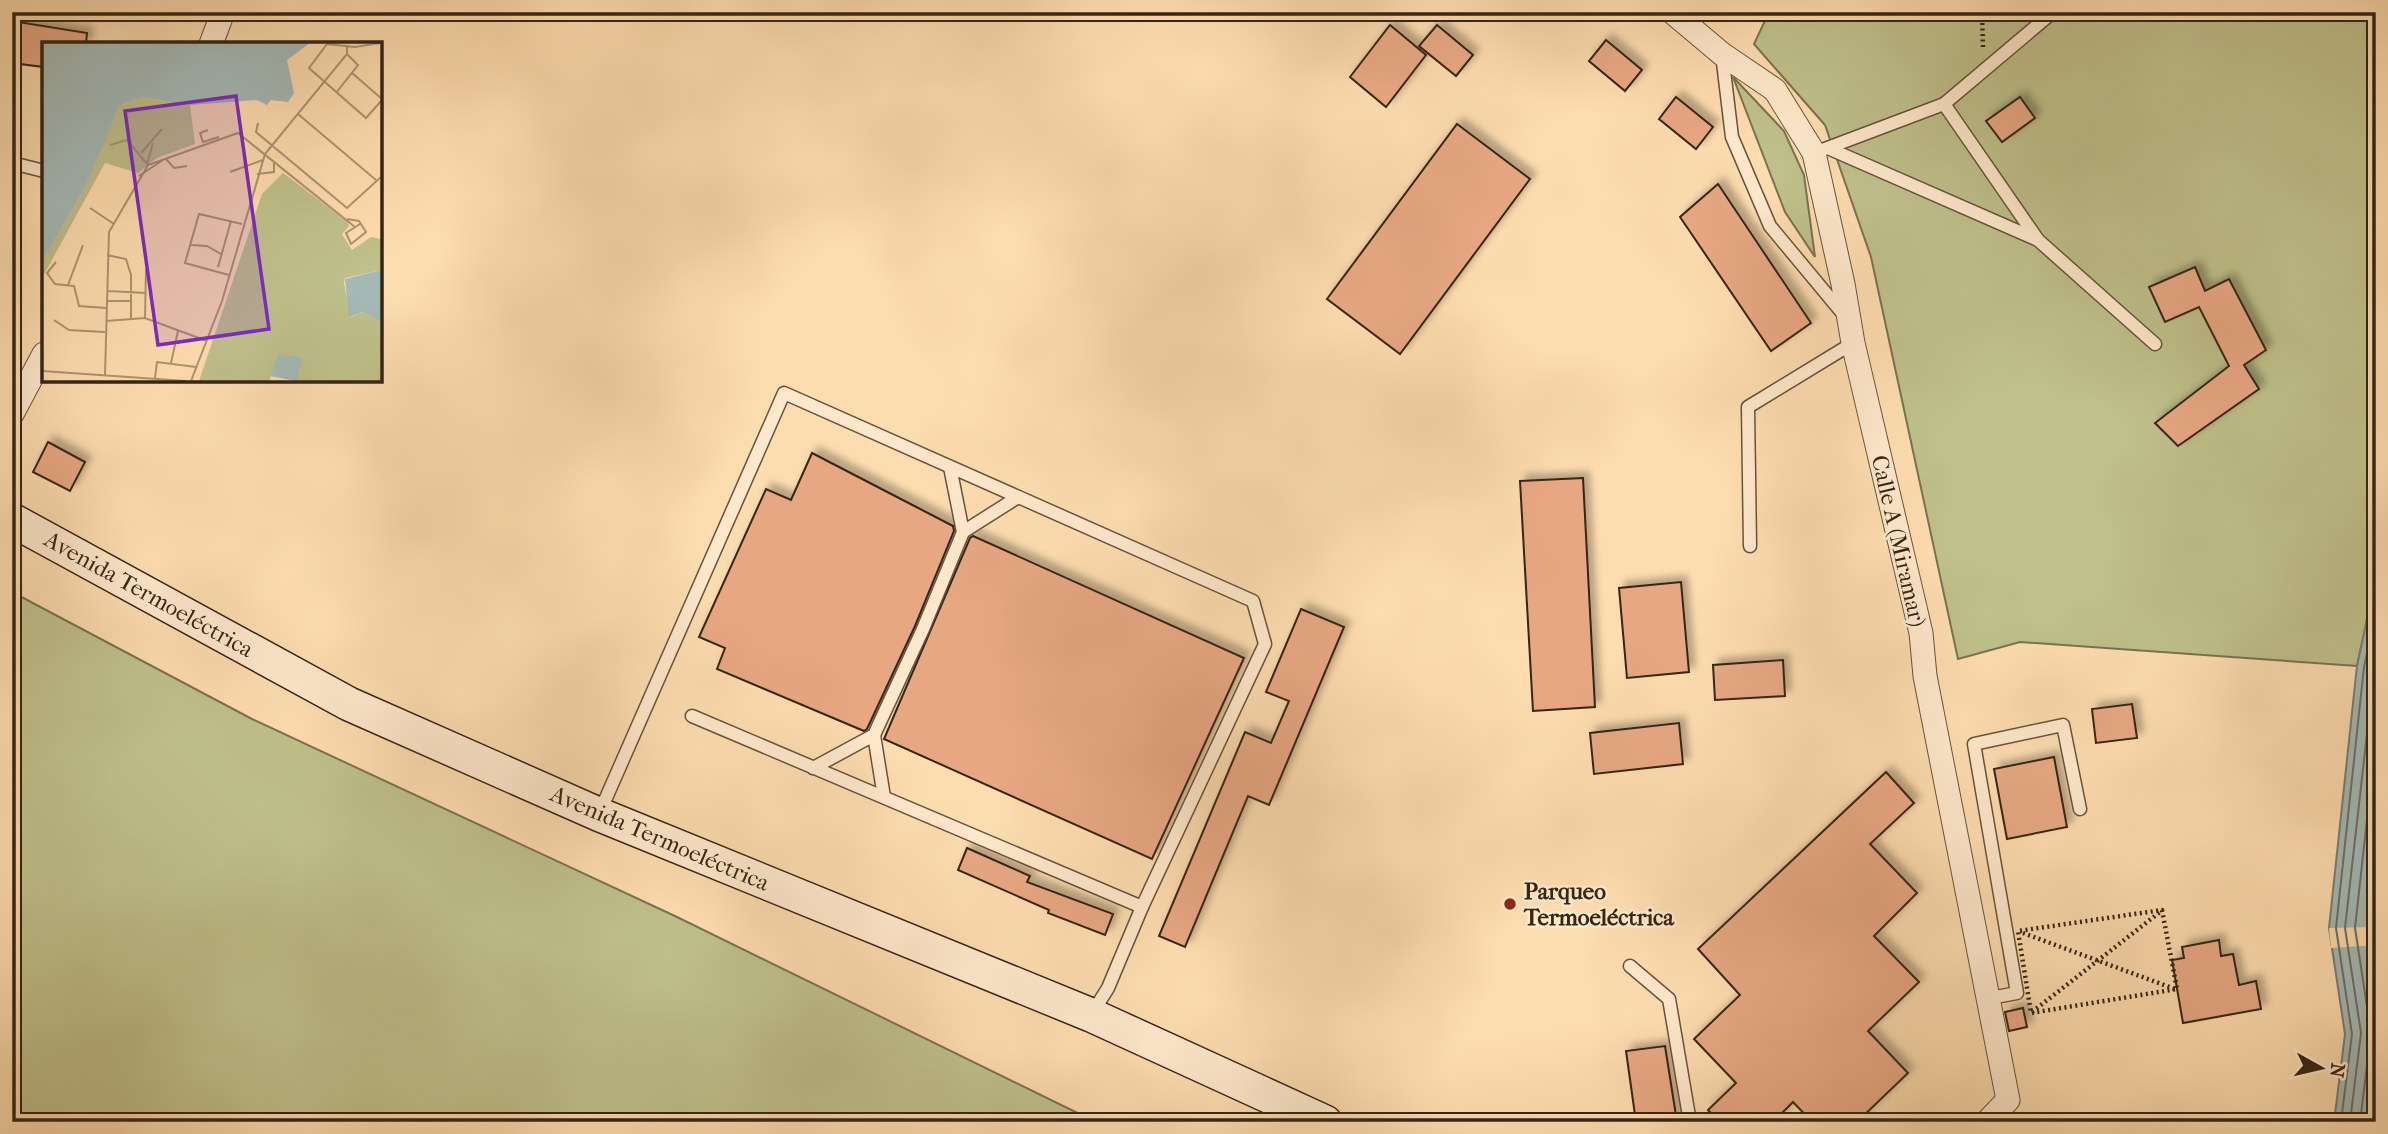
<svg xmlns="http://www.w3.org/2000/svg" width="2388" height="1134" font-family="'IM FELL French Canon',serif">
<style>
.green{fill:#bfc08b;stroke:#7a7250;stroke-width:2}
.water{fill:#a4b9b6;stroke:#787e75;stroke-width:2}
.pier{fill:#fddcaf}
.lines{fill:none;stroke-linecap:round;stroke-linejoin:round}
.shore{stroke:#6c6f65;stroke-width:2}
.building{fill:#e7a783;stroke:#352514;stroke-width:2;filter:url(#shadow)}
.lane-casing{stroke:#67533b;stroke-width:15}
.street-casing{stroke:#67533b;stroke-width:25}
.secondary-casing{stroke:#352514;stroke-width:36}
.path{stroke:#352514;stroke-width:4.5;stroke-dasharray:2 3.5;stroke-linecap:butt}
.lane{stroke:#fee8cb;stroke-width:12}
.street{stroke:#fee8cb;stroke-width:23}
.secondary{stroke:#fee8cb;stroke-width:33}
.poi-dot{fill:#8f2418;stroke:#fee8cb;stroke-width:2.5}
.labels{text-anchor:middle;stroke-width:5;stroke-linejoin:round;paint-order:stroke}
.street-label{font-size:23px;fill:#352514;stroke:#fee8cb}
.poi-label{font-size:23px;font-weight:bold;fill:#352514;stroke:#fee8cb;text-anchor:start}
.inset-road{fill:none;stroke:#ad9371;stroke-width:2}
.view{fill:#7b2cbf;fill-opacity:0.15;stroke:#7b2cbf;stroke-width:3.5}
.inset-edge{fill:none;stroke:#352514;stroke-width:3.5}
</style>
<defs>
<filter id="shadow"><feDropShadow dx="6" dy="-6" stdDeviation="3.5" flood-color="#0004"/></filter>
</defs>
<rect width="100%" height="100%" fill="#fddcaf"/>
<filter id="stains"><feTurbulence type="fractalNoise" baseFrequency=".00286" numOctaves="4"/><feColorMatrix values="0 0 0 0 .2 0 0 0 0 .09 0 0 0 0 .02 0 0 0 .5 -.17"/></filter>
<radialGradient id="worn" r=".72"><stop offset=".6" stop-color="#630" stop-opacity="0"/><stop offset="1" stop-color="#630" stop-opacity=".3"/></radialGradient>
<g class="green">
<polygon points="1769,12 2376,12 2376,578 2357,666 2020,642 1958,659 1871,257 1825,125 1754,44"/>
<polygon points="1733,77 1784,131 1804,175 1815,257 1785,212"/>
<polygon points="12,592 252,719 677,917 1096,1122 12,1122"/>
</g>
<polygon class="water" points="2376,578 2376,1122 2334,1122 2345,1034 2329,928 2357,666"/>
<polygon class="pier" points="2376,927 2376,945 2331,948 2329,928"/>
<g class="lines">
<g class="shore">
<polyline points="2341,1122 2352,1034 2336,928 2364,667 2376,612"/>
<polyline points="2350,1122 2361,1033 2345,928 2376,654"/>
<polyline points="2360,1122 2371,1033 2355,928 2376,738"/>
</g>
</g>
<g class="building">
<polygon points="12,21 87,33 86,44 44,44 44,67 12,63"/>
<polygon points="1390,25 1426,55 1386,107 1350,77"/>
<polygon points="1437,25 1473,55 1456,76 1419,46"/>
<polygon points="1606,40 1642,70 1625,91 1589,61"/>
<polygon points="1676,97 1713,127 1696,149 1659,119"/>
<polygon points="2020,97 2035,118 2002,142 1986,121"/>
<polygon points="1457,124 1530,179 1400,354 1327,299"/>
<polygon points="1718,184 1811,323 1771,351 1680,217"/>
<polygon points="2195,267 2205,291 2229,279 2266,350 2244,365 2259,389 2178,446 2155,423 2229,366 2199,307 2165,322 2149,287"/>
<polygon points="48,442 85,462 70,491 33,472"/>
<polygon points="812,453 953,526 954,531 915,626 867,729 864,731 717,669 725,648 699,637 766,489 791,500"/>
<polygon points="1583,478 1595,707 1533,711 1520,481"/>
<polygon points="973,536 1244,658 1152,859 884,739 970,538"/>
<polygon points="1681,582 1689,672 1627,678 1619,588"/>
<polygon points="1301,609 1344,627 1269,805 1248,796 1185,947 1159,936 1245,732 1271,743 1289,701 1266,692"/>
<polygon points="1783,660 1785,696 1715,700 1713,665"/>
<polygon points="2132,704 2137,738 2096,743 2092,709"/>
<polygon points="1679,723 1683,764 1594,774 1590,733"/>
<polygon points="2054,757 2067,827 2007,839 1994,769"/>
<polygon points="1886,772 1914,803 1870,844 1917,893 1874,936 1919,982 1868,1031 1908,1073 1857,1122 1812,1122 1793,1102 1773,1122 1719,1122 1708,1110 1736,1083 1694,1039 1740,995 1698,949"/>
<polygon points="967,848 1030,876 1027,882 1113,914 1105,935 1048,913 1049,910 958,870"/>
<polygon points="2219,940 2221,956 2233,954 2239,985 2256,981 2261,1009 2183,1023 2172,960 2184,958 2182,947"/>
<polygon points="2023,1008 2027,1027 2009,1031 2005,1012"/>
<polygon points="1665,1046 1677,1122 1636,1122 1626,1051"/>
</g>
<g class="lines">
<g class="lane-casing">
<g id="lane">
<polyline points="1722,54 1732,137 1770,226 1844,315"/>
<polyline points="1944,104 2038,240 2155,344"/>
<polyline points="1830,149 2038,240"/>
<polyline points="1814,153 1944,104 2053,12"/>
<polyline points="12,163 44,171"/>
<polyline points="963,532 1018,497"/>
<polyline points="1750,546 1748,407 1853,343"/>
<polyline points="692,716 1142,907"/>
<polyline points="874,735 884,797"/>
<polyline points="813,768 874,735 923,629 963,532 950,467"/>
<polyline points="599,814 784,393 1253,601 1265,644 1142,907 1108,988 1091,1015"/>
<polyline points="1630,966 1669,999 1690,1122"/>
<polyline points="1990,998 2017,993 1974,744 2063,725 2080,809"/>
</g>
</g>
<g class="street-casing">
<g id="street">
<polyline points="1672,12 1722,54 1775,90 1814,153 1843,284 1853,343 1921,633 1925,676 2008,1100 1987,1122"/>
<polyline points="211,44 223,12"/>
<polyline points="12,414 44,354"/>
</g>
</g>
<g class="secondary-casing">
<polyline id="secondary" points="12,520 349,704 598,814 1091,1015 1325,1122"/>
</g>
<g class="path">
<polyline points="1982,12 1983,48"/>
<polygon points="2162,910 2177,989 2031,1013 2018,931"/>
<polyline points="2023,933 2175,989"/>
<polyline points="2032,1012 2160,912"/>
</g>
<use href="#lane" class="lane"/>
<use href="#street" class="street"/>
<use href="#secondary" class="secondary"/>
</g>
<circle class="poi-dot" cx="1510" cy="904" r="7"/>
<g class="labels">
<g class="street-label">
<text transform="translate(1899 541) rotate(77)" y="8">Calle A (Miramar)</text>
<text transform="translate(149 594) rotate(29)" y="8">Avenida Termoeléctrica</text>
<text transform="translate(660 838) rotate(23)" y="8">Avenida Termoeléctrica</text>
</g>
<g class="poi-label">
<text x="1524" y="899">Parqueo<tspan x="1524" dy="26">Termoeléctrica</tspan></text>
</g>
</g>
<g transform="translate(42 42)">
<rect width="340" height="340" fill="#fddcaf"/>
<path d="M100 55 148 63 153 102 115 116 96 131 63 121 0 236V220L45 142 69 76 77 64ZM241 131 305 179 307 184 300 192 310 208 329 195 339 197V228L303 236 302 241 309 275 321 270 339 280V339H254L229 334 227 339H157L220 152Z" fill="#bfc08b"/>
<path d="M0 1H268L245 18 252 51 246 60 229 58 225 63 215 58 148 63 100 55 77 64 45 142 0 220ZM339 228V280L321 270 307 275 303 237ZM236 312 260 316 255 339 229 334Z" fill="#a4b9b6"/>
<path class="inset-road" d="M338 1 313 5 285 2 267 26 324 76 340 58M310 31 340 57M294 51 316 23 305 12M256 72 334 138M216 81 214 90 305 166 340 134M166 88 158 91 161 100 177 95M68 103 85 98 106 123M99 111 120 87M223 112 305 12V4M124 117 132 126 145 124M105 122 111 101M188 130 221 118M215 132 232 130V120M97 134 121 118M48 166 72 182M305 177 317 179 324 190 309 202 304 191 318 182M149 203 165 204 179 212M65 213 84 217 89 233V276M14 220 5 231 13 242 32 244 37 264 64 266M176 225 189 179M187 233 143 221 157 172 200 182M26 243 41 203M65 249 104 251M65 259H89M103 276 104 227M12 278 27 288 63 290M64 279 103 276 165 299M129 321 136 289M0 329 144 339M63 333 67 190 106 123 196 91 313 185M113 336 115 320 154 325M149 339 180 259 223 112"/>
<path class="view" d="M194 54 227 287 116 303 83 69Z"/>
<rect width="340" height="340" class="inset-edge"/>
</g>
<rect width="2388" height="1134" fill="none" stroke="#fddcaf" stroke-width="42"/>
<rect x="14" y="14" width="2360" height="1106" fill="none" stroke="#352514" stroke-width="3.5"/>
<rect x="21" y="21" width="2346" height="1092" fill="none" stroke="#352514" stroke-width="2"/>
<g transform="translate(2321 1068) rotate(98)" stroke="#fee8cb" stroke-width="5" paint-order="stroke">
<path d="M0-5L12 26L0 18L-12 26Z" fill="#352514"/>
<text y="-10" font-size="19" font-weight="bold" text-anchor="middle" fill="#352514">N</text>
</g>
<rect width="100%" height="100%" filter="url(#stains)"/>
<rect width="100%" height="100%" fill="url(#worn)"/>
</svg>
